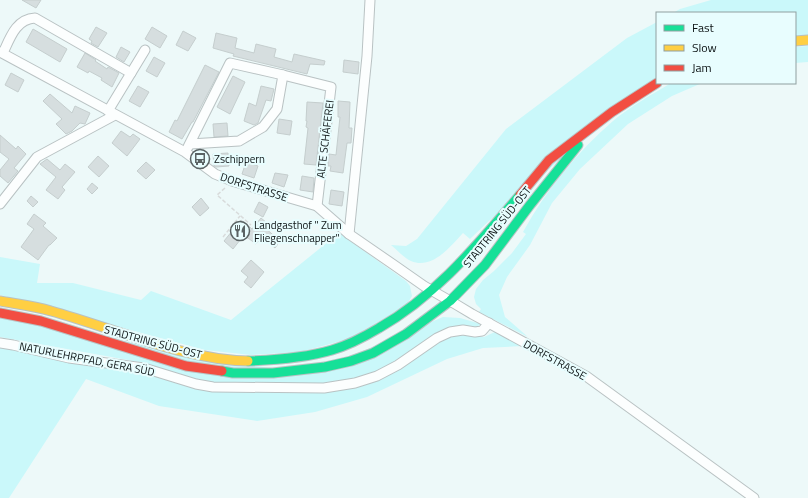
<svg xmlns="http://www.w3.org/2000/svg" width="808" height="498" font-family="'Titillium Web',sans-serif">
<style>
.green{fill:#caf8fa}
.building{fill:#d6dedf;stroke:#c5cece}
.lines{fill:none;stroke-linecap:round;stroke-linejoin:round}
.street-casing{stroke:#b9c2c3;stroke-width:11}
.fast-casing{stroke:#b9c2c3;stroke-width:11}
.slow-casing{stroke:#b9c2c3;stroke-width:11}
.jam-casing{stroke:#b9c2c3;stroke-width:11}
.path{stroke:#d8dbdb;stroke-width:1.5;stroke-dasharray:4 2;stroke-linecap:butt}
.street{stroke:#fcfefe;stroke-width:9}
.fast{stroke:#16e098;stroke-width:9}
.slow{stroke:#ffcf43;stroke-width:9}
.jam{stroke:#f24e42;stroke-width:9}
.labels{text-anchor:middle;stroke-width:4;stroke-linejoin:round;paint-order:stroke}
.street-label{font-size:11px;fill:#0b1213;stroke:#e8fdfe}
.poi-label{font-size:11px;fill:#0b1213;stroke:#e8fdfe;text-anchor:start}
</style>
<rect width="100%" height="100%" fill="#edf9f9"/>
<g class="green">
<polygon points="711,0 808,0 808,35 795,36 795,13 673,13 680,9"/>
<path d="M657 22V76L489 221 470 239 463 233C450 247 432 270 411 261 404 258 397 250 391 245L406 246 417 239 506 129 627 38Z"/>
<polygon points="808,46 808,62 795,63 795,47"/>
<path d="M671 83H702L672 96 628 124 580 169 552 203 530 245 507 277 499 295 505 317 528 337 479 312 481 309 476 304 474 297 476 289 483 280 494 271 512 253 526 234 523 232C546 190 577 152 613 121 631 106 651 95 671 83Z"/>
<polygon points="339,233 406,281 410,286 412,296 406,306 349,339 300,352 251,355 205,350 0,295 0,257 40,264 37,283 73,283 141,300 151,291 231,320"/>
<polygon points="443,317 460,318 481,324 477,327 458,326 447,328 435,334 386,367 362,378 325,385 213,383 139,365 139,362 0,337 0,318 306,375"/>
<polygon points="497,331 523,346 483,348 447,359 367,397 315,412 257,421 159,406 86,379 9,498 0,498 0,346 143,372 163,377 293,392 333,391 355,387 449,337 460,335 484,337"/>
</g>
<g class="building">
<polygon points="22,0 41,0 36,8"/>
<polygon points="96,27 107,33 98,47 91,43 92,41 89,39"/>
<polygon points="152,27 167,36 160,48 145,39"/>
<polygon points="33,29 67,49 60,62 26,42"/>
<polygon points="183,31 196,38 188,51 176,45"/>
<polygon points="216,33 237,38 235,48 254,53 256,44 276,49 274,57 292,62 294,54 325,61 324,65 310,64 307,74 233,56 234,54 213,48"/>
<polygon points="121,47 130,52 124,62 116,57"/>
<polygon points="85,53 96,60 95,61 107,69 108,67 119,73 112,87 101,80 102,78 89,71 88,73 77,67"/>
<polygon points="154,57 165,63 157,77 146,71"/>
<polygon points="344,60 359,62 358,74 343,72"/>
<polygon points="205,65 219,72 193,122 192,122 182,139 169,132 175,120 177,121"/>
<polygon points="11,73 24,80 18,92 5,85"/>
<polygon points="233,76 245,82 230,114 217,107"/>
<polygon points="138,86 149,92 140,107 129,101"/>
<polygon points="261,86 274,89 271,101 266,100 258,123 254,125 244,121 249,103 256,106"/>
<polygon points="50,94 72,113 75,106 90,113 85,124 80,123 72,131 66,134 56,124 62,119 43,101"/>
<polygon points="338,101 350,102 349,128 352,128 351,143 347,143 343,173 330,171 331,166 328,166 329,154 336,155 340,117 338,117"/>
<polygon points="307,102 323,103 316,165 304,164 308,128 306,127 307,121 306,121"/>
<polygon points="279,119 292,121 290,135 277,133"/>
<polygon points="227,123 228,136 214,137 213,124"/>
<polygon points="121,131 130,137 133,134 140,139 127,156 112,143"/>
<polygon points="0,135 16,149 18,146 26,154 14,168 18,171 8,183 0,176 0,170 9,159 0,152"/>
<polygon points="228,153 229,166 216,167 214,166 213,154"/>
<polygon points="98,156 109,166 99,177 88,167"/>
<polygon points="47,159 60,170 65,164 75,172 62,187 65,190 58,199 46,190 56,177 40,164"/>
<polygon points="146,162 155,170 146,179 137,171"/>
<polygon points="246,162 258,166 254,178 242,174"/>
<polygon points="275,173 288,175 284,187 272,183"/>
<polygon points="302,176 314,178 313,192 300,190"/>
<polygon points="92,183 98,188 92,194 87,189"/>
<polygon points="331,190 344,192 342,206 329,204"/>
<polygon points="31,196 38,202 33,207 27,201"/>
<polygon points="201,198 209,208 200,216 192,207"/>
<polygon points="259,202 268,207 263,217 254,212"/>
<polygon points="34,214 46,223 43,226 57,238 50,245 49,245 38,260 21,247 34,229 27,224"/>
<polygon points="261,218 267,223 264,227 280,241 275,248 262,237 256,244 244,235 233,249 224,241 241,220 252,229"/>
<polygon points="251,260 264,272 251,288 244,282 248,277 241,271"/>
</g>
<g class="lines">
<g class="street-casing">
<g id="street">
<polyline points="0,52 185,152 215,174 232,181 317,206 349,234 394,265 424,286 457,305 472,314 586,376 754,498"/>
<path d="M3 53C10 38 16 19 35 18L131 73"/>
<polyline points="108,111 145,50"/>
<polyline points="190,144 239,141 263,127 277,109 283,75 331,87 317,206"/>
<polyline points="188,147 230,63 283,75"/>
<polyline points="0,204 37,157 115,115"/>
<polyline points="349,234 367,56 370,0"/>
<polyline points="0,343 13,345 69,358 144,368 196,384 213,387 324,388 355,383 377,376 398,365 437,338 450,332 463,330 475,332 482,331 489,323"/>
</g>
</g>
<g class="fast-casing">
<g id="fast">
<path d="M248 361C276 360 305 358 332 350 349 345 364 337 379 328 437 295 477 245 520 195"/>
<polyline points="222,371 233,373 273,373 325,367 351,361 373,353 406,334 450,301 485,265 530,205 578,145"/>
</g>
</g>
<g class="slow-casing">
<g id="slow">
<polyline points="795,41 808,40"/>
<path d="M0 301C17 304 35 306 51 311 113 328 184 360 248 361"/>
</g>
</g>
<g class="jam-casing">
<g id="jam">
<polyline points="520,195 549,160 612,112 657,83"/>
<polyline points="0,313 41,321 186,366 222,371"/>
</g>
</g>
<g class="path">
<polyline points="225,188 217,195 251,225"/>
<polyline points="223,237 240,216"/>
</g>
<use href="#street" class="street"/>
<use href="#fast" class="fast"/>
<use href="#slow" class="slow"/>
<use href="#jam" class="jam"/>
</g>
<defs>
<g id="bus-ring" transform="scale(1)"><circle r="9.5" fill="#e8fdfe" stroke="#5a6364" stroke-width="1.5"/><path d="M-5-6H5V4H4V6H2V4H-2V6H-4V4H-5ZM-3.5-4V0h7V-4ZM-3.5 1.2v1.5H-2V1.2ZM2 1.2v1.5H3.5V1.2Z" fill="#5a6364"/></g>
<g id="restaurant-ring" transform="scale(1)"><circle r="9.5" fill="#e8fdfe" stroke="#5a6364" stroke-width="1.5"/><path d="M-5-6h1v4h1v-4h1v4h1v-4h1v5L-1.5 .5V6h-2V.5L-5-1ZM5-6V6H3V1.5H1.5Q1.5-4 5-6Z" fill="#5a6364"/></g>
</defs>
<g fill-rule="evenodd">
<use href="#bus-ring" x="200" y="159"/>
<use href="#restaurant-ring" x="240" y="231"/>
</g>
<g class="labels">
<g class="street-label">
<text transform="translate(325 139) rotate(-83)" y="4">ALTE SCHÄFEREI</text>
<text transform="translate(254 187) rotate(18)" y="4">DORFSTRASSE</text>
<text transform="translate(497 227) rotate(-51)" y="4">STADTRING SÜD-OST</text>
<text transform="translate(153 342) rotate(15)" y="4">STADTRING SÜD-OST</text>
<text transform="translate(87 359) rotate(11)" y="4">NATURLEHRPFAD, GERA SÜD</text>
<text transform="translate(555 360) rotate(29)" y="4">DORFSTRASSE</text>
</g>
<g class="poi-label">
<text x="214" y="163">Zschippern</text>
<text x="254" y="229">Landgasthof " Zum<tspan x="254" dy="13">Fliegenschnapper"</tspan></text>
</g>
</g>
<rect x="656" y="12" width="140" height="72" fill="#e8fdfe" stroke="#909fa0"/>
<rect x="664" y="25" width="20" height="6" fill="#16e098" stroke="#909fa0"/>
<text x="692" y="32" font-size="12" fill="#0b1213">Fast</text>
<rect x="664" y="45" width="20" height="6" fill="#ffcf43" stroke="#909fa0"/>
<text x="692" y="52" font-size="12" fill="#0b1213">Slow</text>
<rect x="664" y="65" width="20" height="6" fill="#f24e42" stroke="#909fa0"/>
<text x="692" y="72" font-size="12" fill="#0b1213">Jam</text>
</svg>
